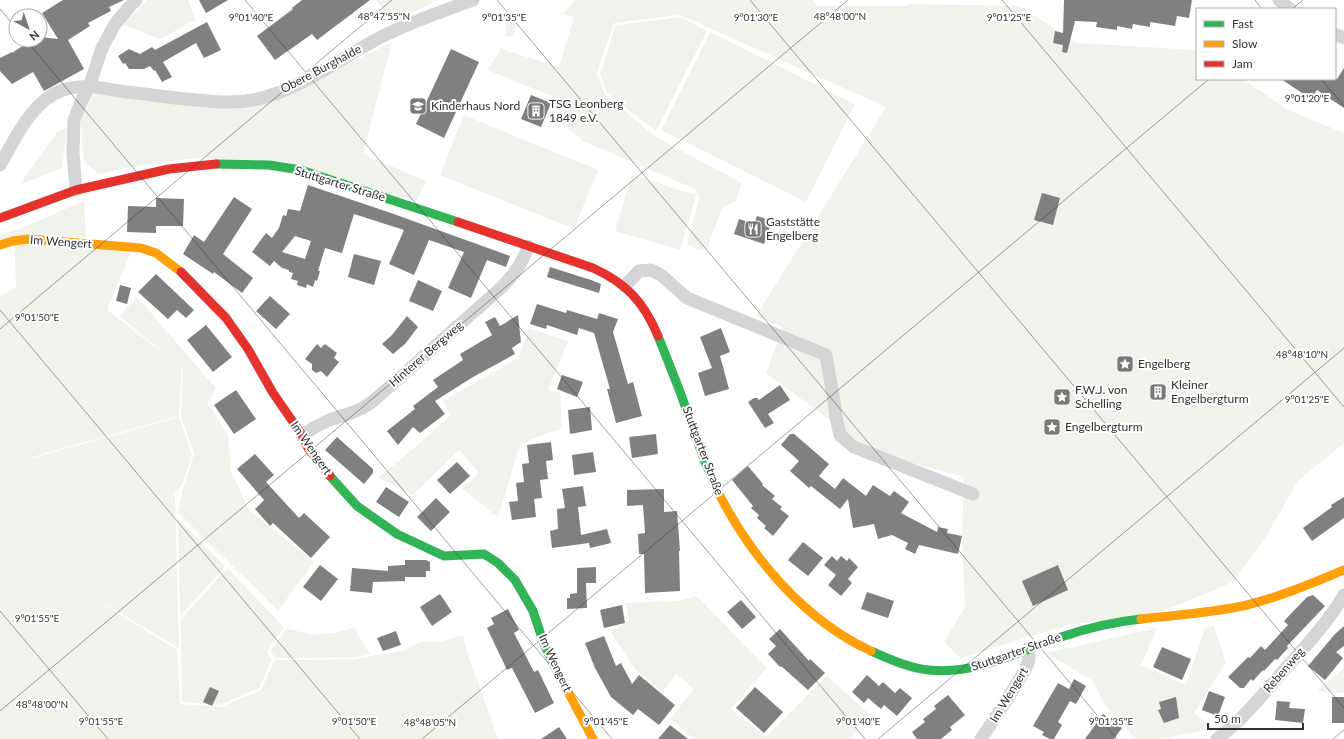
<svg xmlns="http://www.w3.org/2000/svg" width="1344" height="739" font-family="Lato,sans-serif">
<style>
.green{fill:#f0f3ec}
.building{fill:#808080;fill-rule:evenodd}
.lines{fill:none;stroke-linecap:round;stroke-linejoin:round}
.street{stroke:#d5d5d5;stroke-width:13}
.fast{stroke:#30b455;stroke-width:9}
.slow{stroke:#ff9f0a;stroke-width:9}
.jam{stroke:#e5322d;stroke-width:9}
.ticks{fill:none;stroke:#313131;stroke-width:1;stroke-opacity:0.45}
.labels{text-anchor:middle;stroke-width:4;stroke-linejoin:round;paint-order:stroke}
.street-label{font-size:12px;fill:#313131;stroke:#fff}
.poi-label{font-size:12px;fill:#313131;stroke:#fff;text-anchor:start}
.ticks-label{font-size:10px;text-anchor:middle;fill:#313131;stroke:#fff;stroke-width:4;stroke-linejoin:round;paint-order:stroke}
</style>
<rect width="100%" height="100%" fill="#fff"/>
<g class="green">
<polygon points="147,0 188,0 195,20 160,39 123,25"/>
<polygon points="376,0 438,0 392,22"/>
<polygon points="575,0 813,0 818,6 906,6 908,4 1020,6 1077,43 1197,50 1197,79 1243,79 1288,110 1344,133 1344,443 1298,481 1267,535 1233,582 1156,614 1068,625 960,658 944,642 965,607 962,533 964,477 875,453 766,373 783,327 756,316 886,107 680,15 614,23 597,73 605,94 654,136 742,183 736,201 722,208 707,249 697,250 687,244 699,198 695,189 583,141 562,123 567,102 487,70 501,49 559,67 574,17 563,14"/>
<polygon points="680,17 707,31 656,131 607,93 600,74 616,25"/>
<polygon points="507,18 518,21 513,37 505,36"/>
<polygon points="710,32 855,104 806,202 661,130"/>
<path d="M392 42 363 154 426 181 417 200 204 157 148 164 98 174 84 161C83 149 79 116 83 107 87 98 94 94 102 92L196 103 289 93Z"/>
<polygon points="464,115 598,170 574,229 440,175"/>
<polygon points="67,128 62,168 19,185 58,131"/>
<polygon points="632,175 696,195 680,250 615,231"/>
<polygon points="84,201 86,237 0,239 0,235 16,230"/>
<polygon points="13,241 132,250 107,310 174,361 119,316 137,297 216,388 208,403 228,435 231,471 249,510 314,562 278,611 178,512 184,485 194,454 181,416 183,367 182,366 179,416 32,457 32,458 179,417 192,455 183,483 155,517 175,494 179,648 89,595 177,650 180,704 221,707 261,690 275,660 355,659 405,650 420,642 439,642 463,635 468,655 498,739 0,739 0,297 16,287 15,256"/>
<polygon points="529,328 568,341 548,390 560,393 562,428 520,444 498,518 462,488 479,473 459,450 413,495 378,478 420,443 450,415 443,401 518,358"/>
<polygon points="178,519 225,567 180,616"/>
<polygon points="227,568 284,627 267,652 272,660 259,688 220,705 182,702 181,619"/>
<polygon points="697,596 767,668 731,709 766,737 827,676 869,714 851,739 694,739 670,719 694,689 676,674 663,692 635,669 610,631 629,621 626,603 677,601"/>
<polygon points="1214,626 1226,663 1194,713 1214,729 1158,739 1136,739 1105,705 1093,681 1046,653 1157,628 1141,665 1186,685 1205,628"/>
<polygon points="354,628 370,654 353,658 276,658 270,651 286,629 317,635 334,633"/>
<polygon points="1344,668 1344,693 1317,691"/>
</g>
<g class="building">
<polygon points="63,0 124,0 109,7 111,11 88,23 90,26 68,40 84,69 44,91 33,72 12,84 0,71 0,58 12,52 12,53 24,45 25,40 40,40 40,37 58,39 42,13"/>
<polygon points="199,0 228,0 206,13"/>
<polygon points="302,0 370,0 317,40 312,34 275,60 257,36 293,9 292,8"/>
<polygon points="1064,0 1192,0 1189,18 1177,16 1175,26 1150,22 1150,27 1133,24 1132,29 1117,26 1117,30 1096,27 1097,22 1075,21 1067,53 1062,52 1063,45 1053,43 1055,31 1063,33"/>
<polygon points="207,22 221,50 204,58 196,43 163,62 172,77 162,82 155,70 154,71 150,66 144,69 129,69 125,63 123,64 118,56 129,49 140,54 152,47 155,50"/>
<polygon points="451,49 479,62 444,138 416,124"/>
<polygon points="1344,68 1344,108 1317,90 1311,99 1281,79 1337,79"/>
<polygon points="531,95 551,103 541,127 521,119"/>
<path d="M308 185 391 213 510 256 506 267 487 260 471 298 448 288 464 252 429 240 414 275 389 264 404 230 354 214 342 253 325 248 318 271H320L317 281 315 280 313 287 307 284 306 288 297 285 298 281 291 279 293 273 289 272V270L282 268 274 261 270 266 252 252 266 233 272 238 279 228 283 215 286 216 288 209 300 211ZM295 236 311 241 305 259 282 252Z"/>
<polygon points="1042,193 1060,198 1053,225 1034,220"/>
<polygon points="234,197 252,209 223,254 253,278 242,293 214,272 213,274 183,254 194,235 204,242"/>
<polygon points="156,198 184,199 183,226 156,226 156,233 127,232 128,206 156,207"/>
<polygon points="757,216 772,221 764,244 734,234 739,219 754,224"/>
<polygon points="354,254 381,261 374,285 348,277"/>
<polygon points="550,267 591,280 601,284 599,293 547,277"/>
<polygon points="156,274 194,310 186,318 177,310 168,319 138,292"/>
<polygon points="418,280 442,291 433,311 409,301"/>
<polygon points="120,285 131,288 127,304 116,301"/>
<polygon points="270,296 290,314 276,329 256,311"/>
<polygon points="537,304 566,313 567,310 597,319 599,313 618,319 613,332 628,384 633,382 642,416 616,423 607,389 610,389 594,333 579,328 577,335 547,325 546,329 530,324"/>
<polygon points="518,315 521,342 512,348 515,354 473,377 435,401 445,414 420,433 413,427 398,445 387,431 415,409 413,406 438,387 433,380 463,360 460,354 492,335 485,322 495,317 500,326"/>
<polygon points="407,316 418,327 405,344 393,354 382,344 392,335"/>
<polygon points="206,325 232,357 213,372 187,340"/>
<polygon points="721,328 730,352 720,356 729,389 705,396 698,373 712,368 700,337"/>
<polygon points="317,344 321,348 325,344 337,353 334,358 339,362 327,377 321,371 316,373 312,370 312,364 305,359"/>
<polygon points="562,375 583,382 577,397 557,389"/>
<polygon points="780,385 790,400 768,414 774,423 765,428 748,402 754,398 757,398 759,400"/>
<polygon points="236,390 256,419 234,434 214,405"/>
<polygon points="590,407 592,430 570,434 568,410"/>
<polygon points="656,434 658,454 632,458 629,437"/>
<polygon points="790,434 794,434 829,464 819,476 835,489 843,478 866,496 873,485 890,496 894,491 909,502 901,513 937,532 938,527 948,529 947,533 962,536 958,554 919,545 915,554 905,549 908,543 892,535 878,539 874,524 853,528 848,499 840,509 811,486 809,488 790,471 799,461 781,445"/>
<polygon points="337,437 373,469 373,473 364,484 325,450"/>
<polygon points="551,442 553,460 546,461 548,479 540,480 542,498 534,499 536,517 512,520 509,502 518,501 516,483 524,482 522,464 529,463 527,445"/>
<polygon points="593,452 596,472 574,475 572,455"/>
<polygon points="255,454 274,475 266,482 299,518 304,513 330,537 311,558 273,523 270,526 255,509 264,500 237,469"/>
<polygon points="457,462 470,476 450,494 437,480"/>
<polygon points="748,466 763,484 762,485 775,496 772,499 782,507 780,509 789,516 773,536 764,528 766,526 757,518 759,515 751,508 753,506 732,480"/>
<polygon points="583,486 586,506 578,507 581,535 607,529 611,543 590,548 589,543 552,548 550,531 558,529 557,509 565,508 562,489"/>
<polygon points="386,487 409,502 399,517 376,502"/>
<polygon points="664,489 664,512 677,511 680,551 679,551 680,591 645,593 644,554 639,554 638,534 645,533 643,505 627,506 627,490"/>
<polygon points="1344,497 1344,518 1312,541 1303,528 1332,507 1331,505"/>
<polygon points="436,498 450,512 431,531 417,517"/>
<polygon points="803,542 823,558 808,576 788,560"/>
<polygon points="832,556 837,561 841,556 847,561 849,558 858,567 848,579 852,583 841,596 828,585 836,575 824,565"/>
<polygon points="405,560 426,560 430,562 430,571 426,571 426,577 405,577 405,581 373,582 372,593 350,591 352,568 388,571 388,566 405,565"/>
<polygon points="320,565 338,579 321,601 303,587"/>
<polygon points="1058,565 1068,590 1033,606 1022,581"/>
<polygon points="596,567 596,583 586,583 587,608 567,609 567,598 570,598 570,594 577,593 577,568"/>
<polygon points="867,592 894,601 888,618 861,609"/>
<polygon points="440,594 452,612 432,626 420,607"/>
<polygon points="1313,595 1325,606 1287,646 1288,648 1277,660 1275,659 1264,671 1263,670 1253,681 1251,679 1244,688 1240,688 1228,677 1248,657 1250,658 1261,646 1265,650 1288,625 1284,621 1307,597"/>
<polygon points="741,600 756,617 742,629 727,612"/>
<polygon points="622,605 625,623 604,628 600,610"/>
<polygon points="508,609 519,630 514,633 534,672 538,670 554,703 535,713 512,668 507,670 487,628 494,624 491,618"/>
<polygon points="1344,626 1344,646 1336,652 1343,658 1325,680 1308,666 1335,634"/>
<polygon points="780,629 809,661 810,659 825,673 808,690 781,666 780,667 768,654 776,646 769,639"/>
<polygon points="396,631 401,645 383,651 377,638"/>
<polygon points="604,636 616,666 621,663 632,684 639,675 675,705 659,725 638,709 633,715 611,697 595,668 585,643"/>
<polygon points="1162,647 1191,659 1182,680 1153,667"/>
<polygon points="867,675 879,686 883,682 895,693 900,688 912,698 897,716 884,705 881,709 868,698 864,703 852,692"/>
<polygon points="1074,679 1086,686 1076,704 1070,701 1058,722 1062,725 1054,739 1050,739 1042,735 1044,732 1033,726 1058,683 1069,689"/>
<polygon points="210,687 219,691 212,706 203,702"/>
<polygon points="755,687 783,712 764,733 736,708"/>
<polygon points="1209,691 1225,697 1218,716 1202,710"/>
<polygon points="948,695 965,715 950,727 952,730 941,739 917,739 912,732 925,722 923,719 936,709 934,706"/>
<polygon points="1176,697 1179,718 1164,723 1158,710 1161,709 1159,702"/>
<rect x="1332" y="697" width="12" height="26"/>
<polygon points="1277,701 1290,702 1289,708 1305,709 1303,723 1275,720"/>
<polygon points="1103,714 1122,728 1114,739 1085,739"/>
<polygon points="670,725 688,739 658,739"/>
<polygon points="559,727 567,739 541,739"/>
</g>
<g class="lines">
<g class="street">
<polyline points="1279,0 1290,9"/>
<polyline points="1335,34 1344,38"/>
<path d="M0 165C16 138 31 101 63 90 83 83 106 89 126 92 146 94 166 97 186 99 208 101 231 104 253 100 300 91 340 58 383 36 411 22 443 11 473 0"/>
<polyline points="76,190 73,153 74,120 81,102 89,87 102,48 115,24 131,5 136,0"/>
<polyline points="625,286 639,271 651,270 661,275 687,298 826,355 834,401 836,417 840,435 854,447 973,494"/>
<path d="M302 435C312 429 321 423 332 419 348 414 358 412 372 402L502 287C514 274 523 263 528 246"/>
<polyline points="981,739 1008,698 1025,670 1029,660 1029,648"/>
<path d="M1217 739C1241 721 1260 698 1279 676 1302 650 1327 624 1344 595"/>
</g>
<g class="fast">
<polyline points="216,164 269,165 301,170 458,222"/>
<polyline points="658,336 679,389 705,462 719,494"/>
<polyline points="330,476 357,506 397,534 444,556 484,554 498,563 515,580 533,611 544,644 561,679"/>
<path d="M871 651C889 659 909 668 929 670 976 675 1018 652 1061 637 1087 628 1113 622 1141 619"/>
</g>
<g class="slow">
<polyline points="0,245 13,241 29,239 141,248 156,253 181,272"/>
<path d="M719 494C752 558 804 620 871 651"/>
<path d="M1141 619C1176 615 1212 613 1247 605 1280 597 1312 583 1344 570"/>
<polyline points="561,679 593,739"/>
</g>
<g class="jam">
<polyline points="0,218 76,190 169,169 216,164"/>
<path d="M458 222 593 268C626 283 644 302 658 336"/>
<polyline points="181,272 226,318 248,349 273,393 302,435 308,448 330,476"/>
</g>
</g>
<path class="ticks" d="M245 0 865 739M497 0 1117 739M750 0 1344 708M1002 0 1344 407M1255 0 1262 9M0 9 16 28M1292 9 1303 0M26 40 612 739M1321 79 1344 106M0 310 360 739M0 329 392 0M0 611 108 739M0 711 848 0M422 739 1209 79M878 739 1344 348M1333 739 1344 730"/>
<defs>
<g id="school-square" transform="scale(0.9)"><rect x="-9" y="-9" width="18" height="18" rx="4" fill="#797979" stroke="#fff"/><path d="M0-5L7-2L0 1L-7-2ZM-4 1L0 2.5L4 1V4Q0 6-4 4Z" fill="#fff"/></g>
<g id="building-square" transform="scale(0.9)"><rect x="-9" y="-9" width="18" height="18" rx="4" fill="#797979" stroke="#fff"/><path d="M-4-6H4V6H1V3H-1V6H-4ZM-2.5-4.3h1.7v1.8h-1.7ZM.8-4.3h1.7v1.8H.8ZM-2.5-1h1.7V.8h-1.7ZM.8-1h1.7V.8H.8Z" fill="#fff"/></g>
<g id="restaurant-square" transform="scale(0.9)"><rect x="-9" y="-9" width="18" height="18" rx="4" fill="#797979" stroke="#fff"/><path d="M-5-6h1v4h1v-4h1v4h1v-4h1v5L-1.5 .5V6h-2V.5L-5-1ZM5-6V6H3V1.5H1.5Q1.5-4 5-6Z" fill="#fff"/></g>
<g id="sight-square" transform="scale(0.9)"><rect x="-9" y="-9" width="18" height="18" rx="4" fill="#797979" stroke="#fff"/><path d="M0-6L1.8-2.2L6-1.7L2.9 1.2L3.7 5.4L0 3.3L-3.7 5.4L-2.9 1.2L-6-1.7L-1.8-2.2Z" fill="#fff"/></g>
</defs>
<g fill-rule="evenodd">
<use href="#school-square" x="418" y="106"/>
<use href="#building-square" x="536" y="111"/>
<use href="#restaurant-square" x="753" y="229"/>
<use href="#sight-square" x="1125" y="364"/>
<use href="#building-square" x="1158" y="392"/>
<use href="#sight-square" x="1062" y="397"/>
<use href="#sight-square" x="1052" y="427"/>
</g>
<g class="labels">
<g class="street-label">
<text transform="translate(321 69) rotate(-28)" y="4">Obere Burghalde</text>
<text transform="translate(340 184) rotate(17)" y="4">Stuttgarter Straße</text>
<text transform="translate(61 242) rotate(4)" y="4">Im Wengert</text>
<text transform="translate(426 354) rotate(-41)" y="4">Hinterer Bergweg</text>
<text transform="translate(311 448) rotate(55)" y="4">Im Wengert</text>
<text transform="translate(703 451) rotate(69)" y="4">Stuttgarter Straße</text>
<text transform="translate(1016 652) rotate(-19)" y="4">Stuttgarter Straße</text>
<text transform="translate(555 663) rotate(65)" y="4">Im Wengert</text>
<text transform="translate(1284 670) rotate(-49)" y="4">Rebenweg</text>
<text transform="translate(1009 695) rotate(-59)" y="4">Im Wengert</text>
</g>
<g class="poi-label">
<text x="549" y="108">TSG Leonberg<tspan x="549" dy="14">1849 e.V.</tspan></text>
<text x="431" y="110">Kinderhaus Nord</text>
<text x="766" y="226">Gaststätte<tspan x="766" dy="14">Engelberg</tspan></text>
<text x="1138" y="368">Engelberg</text>
<text x="1171" y="389">Kleiner<tspan x="1171" dy="14">Engelbergturm</tspan></text>
<text x="1075" y="394">F.W.J. von<tspan x="1075" dy="14">Schelling</tspan></text>
<text x="1065" y="431">Engelbergturm</text>
</g>
</g>
<g class="ticks-label">
<text x="840" y="20">48°48'00"N</text>
<text x="384" y="20">48°47'55"N</text>
<text x="504" y="21">9°01'35"E</text>
<text x="251" y="21">9°01'40"E</text>
<text x="756" y="21">9°01'30"E</text>
<text x="1009" y="21">9°01'25"E</text>
<text x="1307" y="102">9°01'20"E</text>
<text x="37" y="321">9°01'50"E</text>
<text x="1302" y="358">48°48'10"N</text>
<text x="1307" y="403">9°01'25"E</text>
<text x="37" y="622">9°01'55"E</text>
<text x="42" y="708">48°48'00"N</text>
<text x="101" y="725">9°01'55"E</text>
<text x="354" y="725">9°01'50"E</text>
<text x="606" y="725">9°01'45"E</text>
<text x="858" y="725">9°01'40"E</text>
<text x="1111" y="725">9°01'35"E</text>
<text x="430" y="726">48°48'05"N</text>
</g>
<rect x="1196" y="8" width="140" height="72" fill="#ffffff" stroke="#adadad"/>
<rect x="1204" y="21" width="20" height="6" fill="#30b455" stroke="#adadad"/>
<text x="1232" y="28" font-size="12" fill="#313131">Fast</text>
<rect x="1204" y="41" width="20" height="6" fill="#ff9f0a" stroke="#adadad"/>
<text x="1232" y="48" font-size="12" fill="#313131">Slow</text>
<rect x="1204" y="61" width="20" height="6" fill="#e5322d" stroke="#adadad"/>
<text x="1232" y="68" font-size="12" fill="#313131">Jam</text>
<g transform="translate(28 28) rotate(140)"><circle r="19" fill="#ffffff" stroke="#adadad"/>
<path d="M0-3L7 15L0 10L-7 15Z" fill="#797979"/>
<text y="-6" font-size="11" font-weight="bold" text-anchor="middle" fill="#313131">N</text>
</g>
<path d="M1208 723v6h95v-6" fill="none" stroke="#313131" stroke-width="2"/>
<text x="1214" y="723" font-size="12" fill="#313131" stroke="#ffffff" stroke-width="3" paint-order="stroke">50 m</text>
</svg>
